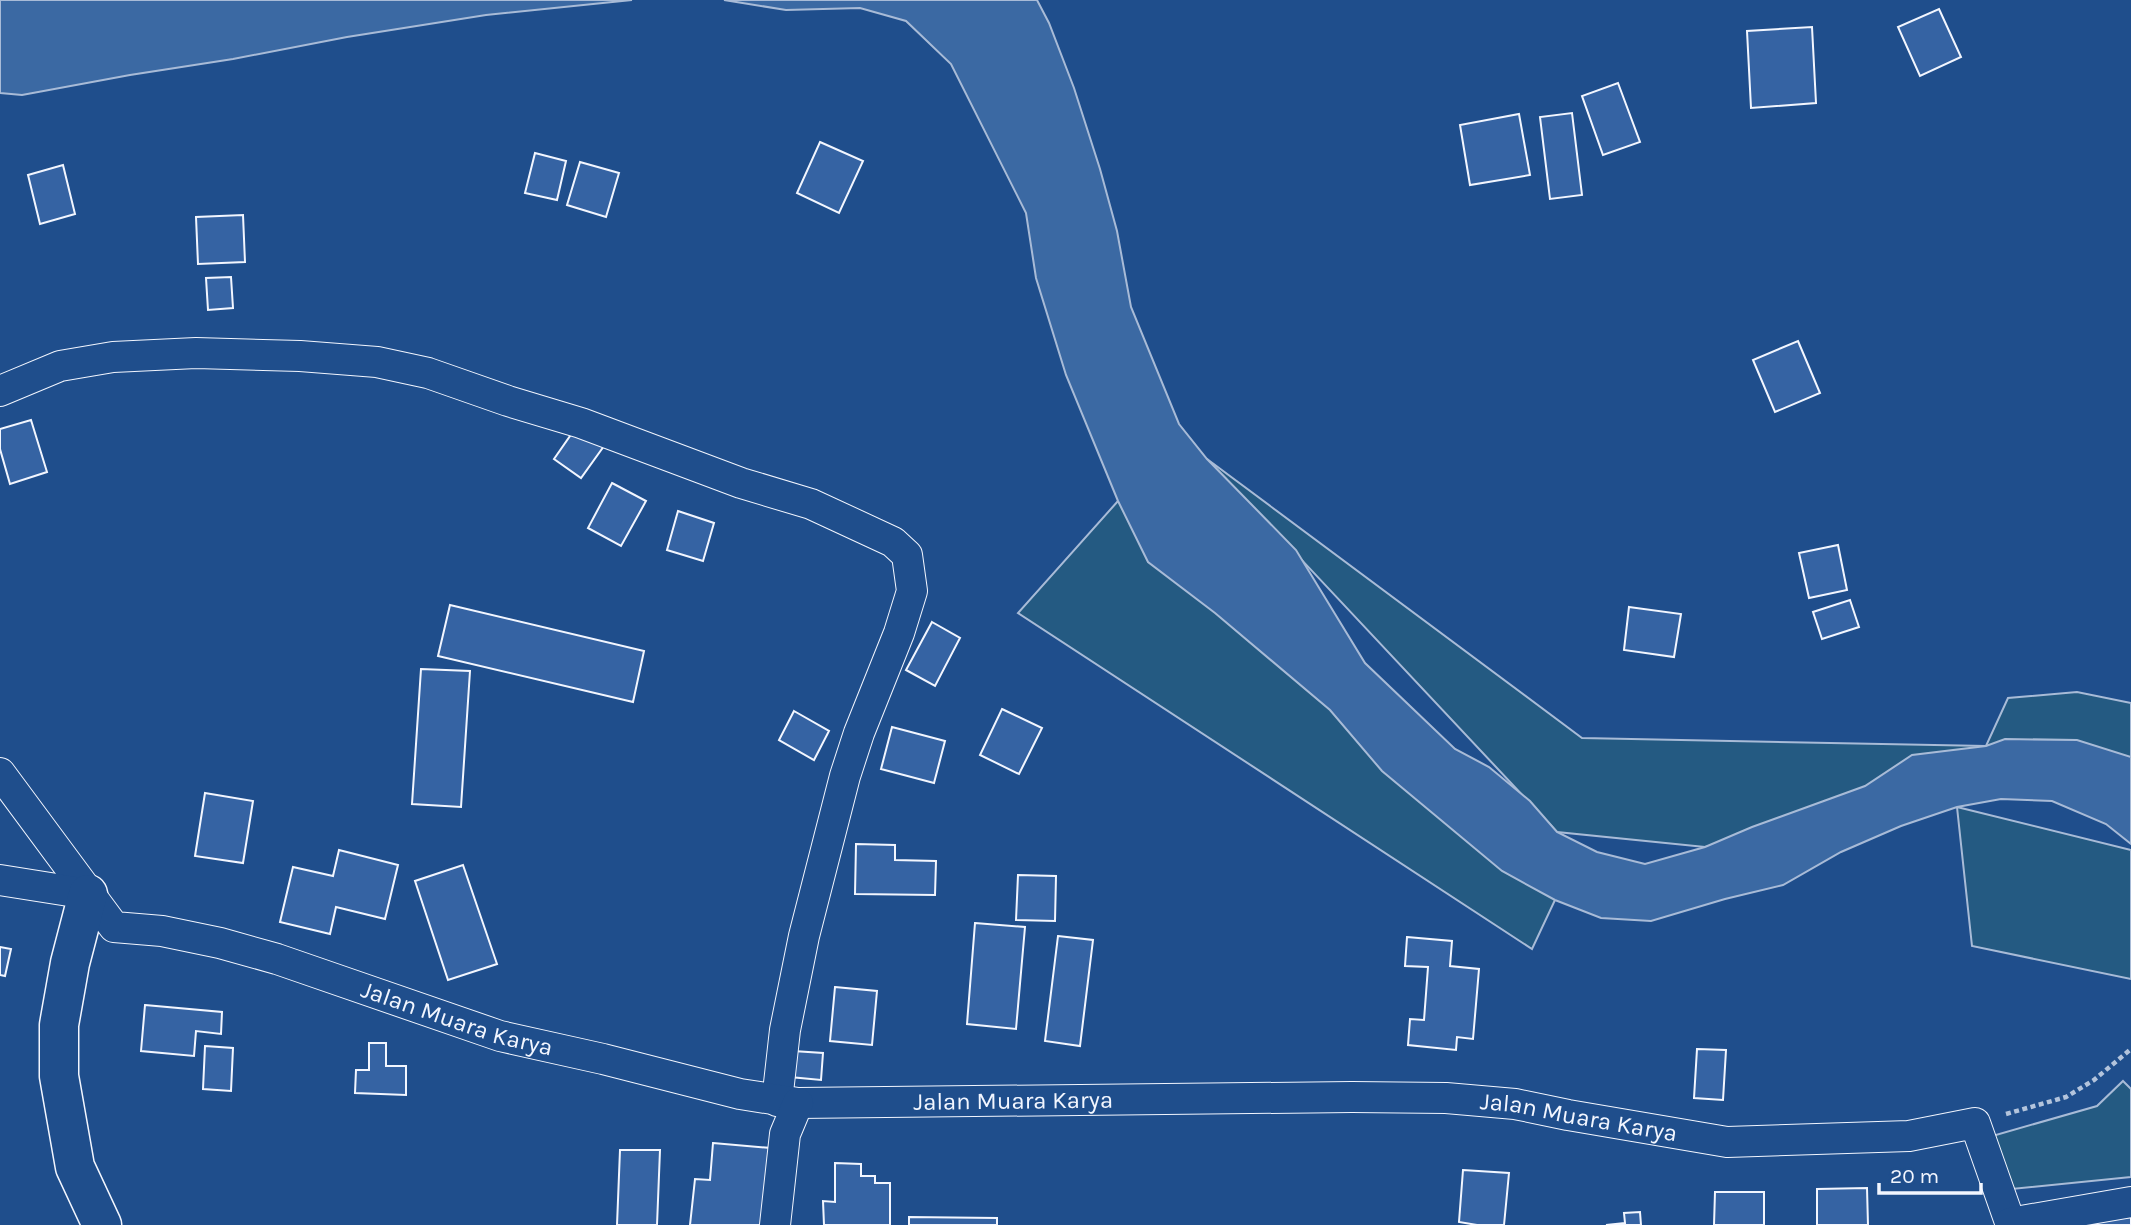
<svg xmlns="http://www.w3.org/2000/svg" width="2131" height="1225" font-family="Karla,sans-serif">
<style>
.green{fill:#245a82;stroke:#a8bbd7;stroke-width:2}
.water{fill:#3b69a3;stroke:#a8bbd7;stroke-width:2}
.building{fill:#3563a3;stroke:#f2f6ff;stroke-width:2}
.lines{fill:none;stroke-linecap:round;stroke-linejoin:round}
.street-casing{stroke:#f2f6ff;stroke-width:32}
.secondary-casing{stroke:#f2f6ff;stroke-width:41}
.path{stroke:#b3c4dc;stroke-width:4.5;stroke-dasharray:5 3.5;stroke-linecap:butt}
.street{stroke:#1f4e8c;stroke-width:30}
.secondary{stroke:#1f4e8c;stroke-width:38}
.labels{text-anchor:middle;stroke-width:5;stroke-linejoin:round;paint-order:stroke}
.street-label{font-size:24px;fill:#f2f6ff;stroke:#1f4e8c}
</style>
<rect width="100%" height="100%" fill="#1f4e8c"/>
<g class="green">
<polygon points="1207,459 1582,738 1986,746 2008,698 2077,692 2131,703 2131,778 2069,782 1705,847 1557,832"/>
<polygon points="1118,501 1555,900 1532,949 1018,613"/>
<polygon points="1957,807 2131,850 2131,979 1972,946"/>
<polygon points="2123,1081 2131,1089 2131,1177 1982,1192 1975,1141 2097,1106"/>
</g>
<g class="water">
<polygon points="0,0 632,0 486,15 347,37 233,59 130,75 22,95 0,93"/>
<polygon points="724,0 1037,0 1049,23 1074,88 1100,169 1117,231 1131,307 1179,424 1207,459 1296,550 1365,663 1455,749 1489,767 1530,801 1557,832 1597,852 1645,864 1705,847 1752,827 1865,786 1912,755 1986,746 2005,739 2077,740 2131,757 2131,844 2106,824 2052,801 2001,799 1957,807 1901,826 1841,852 1783,885 1725,899 1651,921 1601,918 1555,900 1502,871 1382,771 1330,710 1215,613 1148,562 1118,501 1066,375 1036,278 1026,213 951,64 906,21 860,8 786,10"/>
</g>
<g class="building">
<polygon points="1939,9 1961,57 1920,76 1898,27"/>
<polygon points="1812,27 1816,103 1751,108 1747,31"/>
<polygon points="1618,83 1640,142 1603,155 1582,96"/>
<polygon points="1572,113 1582,195 1550,199 1540,117"/>
<polygon points="1519,114 1530,175 1470,185 1460,125"/>
<polygon points="820,142 863,161 839,213 797,193"/>
<polygon points="535,153 566,161 557,200 525,193"/>
<polygon points="580,162 619,173 606,217 567,205"/>
<polygon points="63,165 75,214 40,224 28,175"/>
<polygon points="243,215 245,262 198,264 196,217"/>
<polygon points="231,277 233,308 208,310 206,278"/>
<polygon points="1798,341 1820,393 1775,412 1753,360"/>
<polygon points="31,420 47,472 10,484 0,449 0,429"/>
<polygon points="577,426 604,446 581,478 554,459"/>
<polygon points="612,483 646,501 621,546 588,528"/>
<polygon points="678,511 714,523 703,561 667,550"/>
<polygon points="1838,545 1847,590 1809,598 1799,553"/>
<polygon points="1850,600 1859,627 1822,639 1813,612"/>
<polygon points="450,605 644,651 633,702 438,656"/>
<polygon points="1629,607 1681,614 1674,657 1624,650"/>
<polygon points="932,622 960,638 935,686 906,670"/>
<polygon points="421,669 470,671 461,807 412,804"/>
<polygon points="1002,709 1042,728 1019,774 980,755"/>
<polygon points="794,711 829,731 814,760 779,740"/>
<polygon points="892,727 945,741 934,783 881,769"/>
<polygon points="205,793 253,801 243,863 195,856"/>
<polygon points="856,844 895,845 895,860 936,861 935,895 855,894"/>
<polygon points="339,850 398,865 385,919 336,907 330,934 280,922 293,867 333,876"/>
<polygon points="463,865 497,964 448,980 415,881"/>
<polygon points="1018,875 1056,876 1055,921 1016,920"/>
<polygon points="975,923 1025,927 1016,1029 967,1024"/>
<polygon points="1058,936 1093,940 1080,1046 1045,1041"/>
<polygon points="1407,937 1452,941 1450,966 1479,969 1473,1039 1457,1037 1456,1050 1408,1045 1410,1019 1424,1020 1428,967 1405,966"/>
<polygon points="0,947 11,949 5,976 0,975"/>
<polygon points="835,987 877,991 872,1045 830,1041"/>
<polygon points="145,1005 222,1012 221,1034 196,1031 194,1056 141,1051"/>
<polygon points="369,1043 386,1043 386,1066 406,1066 406,1095 355,1093 356,1070 369,1070"/>
<polygon points="205,1046 233,1048 231,1091 203,1089"/>
<polygon points="1697,1049 1726,1050 1723,1100 1694,1098"/>
<polygon points="793,1051 823,1053 821,1080 790,1077"/>
<polygon points="713,1143 771,1148 764,1225 690,1225 695,1179 710,1180"/>
<polygon points="620,1150 660,1150 657,1225 617,1225"/>
<polygon points="835,1163 861,1164 861,1176 875,1176 875,1183 890,1183 890,1225 824,1225 823,1201 835,1202"/>
<polygon points="1463,1170 1509,1173 1504,1225 1477,1225 1459,1222"/>
<polygon points="1867,1188 1868,1225 1817,1225 1817,1189"/>
<polygon points="1715,1192 1764,1192 1764,1225 1714,1225"/>
<polygon points="1640,1212 1641,1225 1606,1225 1625,1223 1624,1213"/>
<polygon points="909,1217 997,1218 997,1225 909,1225"/>
<polygon points="2131,1217 2131,1225 2064,1225"/>
</g>
<g class="lines">
<g class="street-casing">
<g id="street">
<polyline points="0,391 60,366 113,357 196,353 300,356 377,362 428,373 508,401 581,423 741,483 811,504 893,542 907,555 912,591 899,633 859,733 845,776 804,936 785,1030 777,1101"/>
<path id="s1" d="M0 773 114 927 162 931 220 943 277 959 500 1036 603 1059 740 1094 798 1103 1352 1097 1446 1098 1515 1104 1568 1115 1727 1142 1909 1136 1975 1123 2011 1225"/>
<polyline points="0,880 88,894"/>
<polyline points="2010,1223 2131,1202"/>
<polyline points="775,1225 785,1134 798,1103"/>
</g>
</g>
<g class="secondary-casing">
<polyline id="secondary" points="88,894 70,963 59,1025 59,1076 75,1167 102,1225"/>
</g>
<polyline class="path" points="2006,1114 2066,1097 2094,1080 2131,1049"/>
<use href="#street" class="street"/>
<use href="#secondary" class="secondary"/>
</g>
<g class="labels">
<g class="street-label">
<text dy="8" stroke="none"><textPath href="#s1" startOffset="548">Jalan Muara Karya</textPath></text>
<text dy="8" stroke="none"><textPath href="#s1" startOffset="1115">Jalan Muara Karya</textPath></text>
<text dy="8" stroke="none"><textPath href="#s1" startOffset="1682">Jalan Muara Karya</textPath></text>
</g>
</g>
<path d="M1879 1183v10h102v-10" fill="none" stroke="#f2f6ff" stroke-width="3.5"/>
<text x="1890" y="1183" font-size="21" fill="#f2f6ff" stroke="#1f4e8c" stroke-width="5" paint-order="stroke">20 m</text>
</svg>
